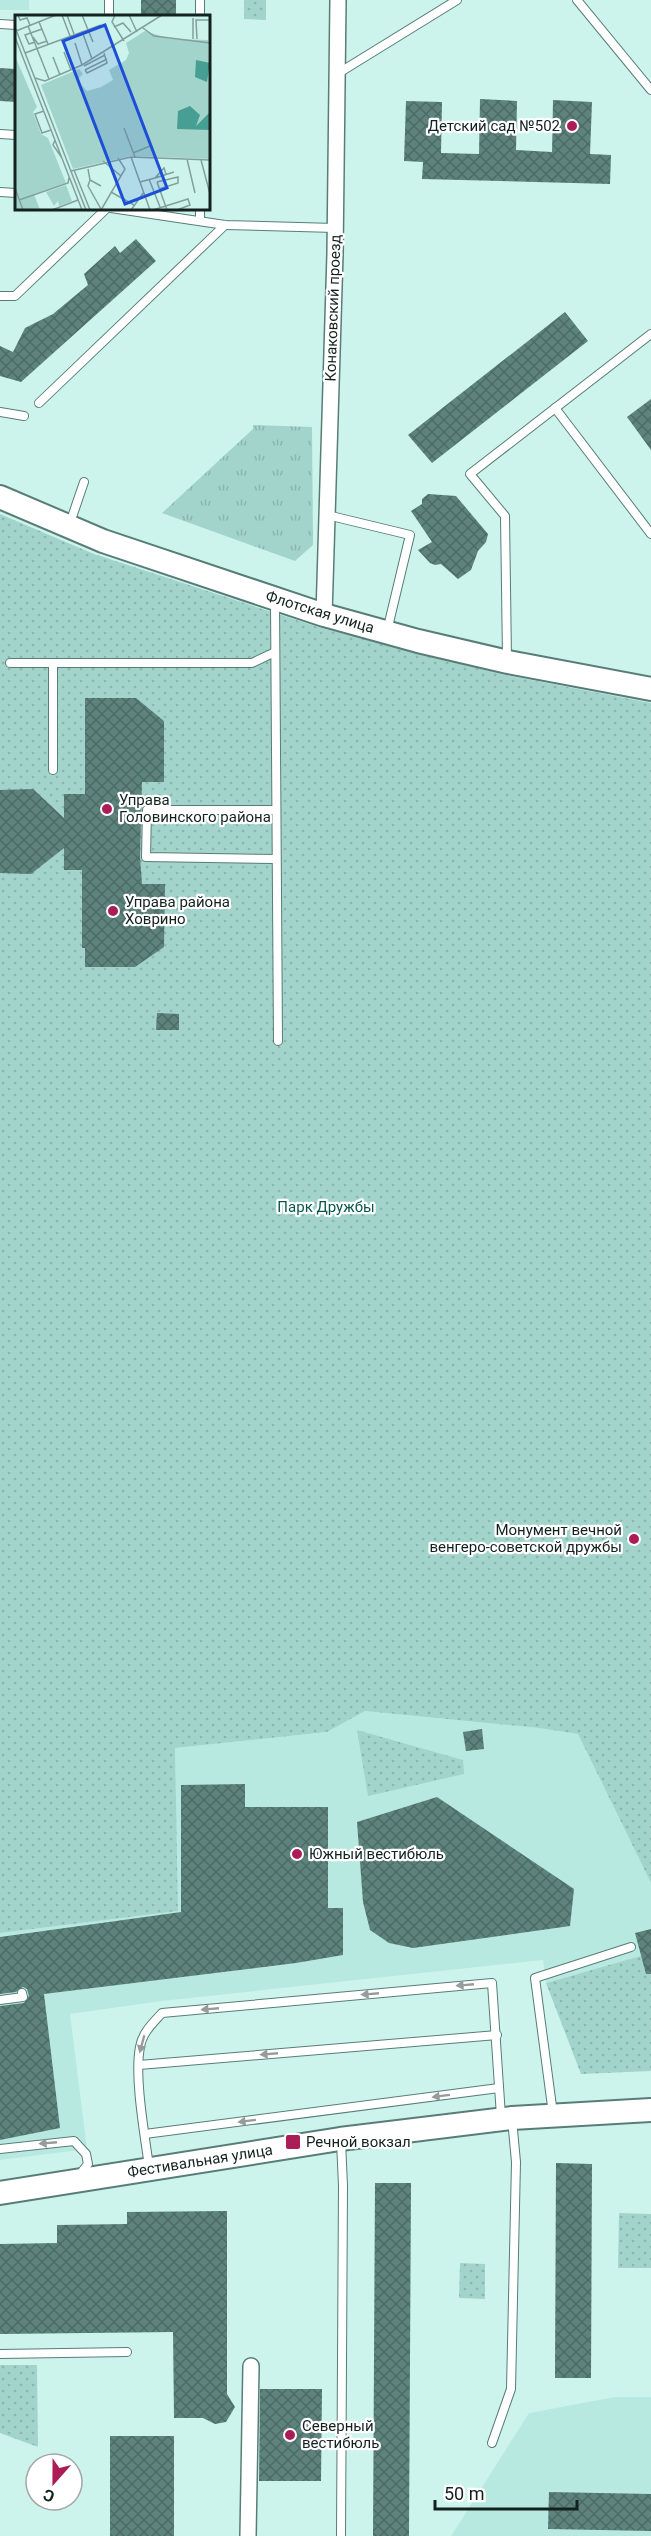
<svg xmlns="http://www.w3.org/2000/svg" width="651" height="2536" font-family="Roboto,sans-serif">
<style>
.built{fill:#b8e9e0}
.grass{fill:url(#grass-tufts)}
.park{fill:url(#park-dots)}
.building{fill:url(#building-cross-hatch)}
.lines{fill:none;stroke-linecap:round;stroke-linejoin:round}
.lane-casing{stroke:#587d77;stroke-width:10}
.street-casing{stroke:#587d77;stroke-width:18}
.secondary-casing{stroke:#587d77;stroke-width:26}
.lane{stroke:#fff;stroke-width:8}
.street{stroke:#fff;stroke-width:15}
.secondary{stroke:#fff;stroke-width:22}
.oneway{fill:#959c9a}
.poi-dot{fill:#ac1d57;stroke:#fff;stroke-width:2}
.labels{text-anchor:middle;stroke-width:4.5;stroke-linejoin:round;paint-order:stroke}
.poi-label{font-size:15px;fill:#13221f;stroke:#fff;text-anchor:start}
.street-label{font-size:15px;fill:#13221f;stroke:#fff}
.park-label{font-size:15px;fill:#08574e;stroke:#fff}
.inset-road{fill:none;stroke:#82a09b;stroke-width:1.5}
.view{fill:#1d4ed8;fill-opacity:0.15;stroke:#1d4ed8;stroke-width:3}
.inset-edge{fill:none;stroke:#13221f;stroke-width:3}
</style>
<defs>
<pattern id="grass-tufts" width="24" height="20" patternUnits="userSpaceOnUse" patternTransform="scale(1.5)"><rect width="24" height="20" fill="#a2d4cb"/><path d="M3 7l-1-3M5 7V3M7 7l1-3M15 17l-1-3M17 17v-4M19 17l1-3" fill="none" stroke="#8bb6ae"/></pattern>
<pattern id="park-dots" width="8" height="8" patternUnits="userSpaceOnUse" patternTransform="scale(1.5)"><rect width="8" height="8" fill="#a2d4cb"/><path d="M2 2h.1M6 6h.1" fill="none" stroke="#8bb6ae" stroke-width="1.8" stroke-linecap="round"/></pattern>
<pattern id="building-cross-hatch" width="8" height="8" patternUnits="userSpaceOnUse" patternTransform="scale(1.5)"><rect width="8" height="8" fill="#5e837d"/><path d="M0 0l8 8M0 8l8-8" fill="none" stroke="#4c6b66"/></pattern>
</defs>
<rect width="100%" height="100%" fill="#ccf4ed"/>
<g class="built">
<rect x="0" y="0" width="29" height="10"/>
<polygon points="365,1711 539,1728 578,1734 651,1883 651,1953 546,1983 543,1960 162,2001 70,2014 87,2149 0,2160 0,1933 177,1911 175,1748 327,1732"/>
<polygon points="615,2397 651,2397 651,2536 451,2536 529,2413"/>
</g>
<polygon class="grass" points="253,425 312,427 313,545 295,561 162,513 253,429"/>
<g class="park">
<polygon points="244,0 266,0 266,20 244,19"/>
<polygon points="0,514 94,554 321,628 505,675 651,703 651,1883 578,1734 539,1728 365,1711 327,1732 175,1748 178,1911 0,1933"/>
<polygon points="357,1730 463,1760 464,1774 368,1796"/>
<polygon points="651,1953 651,2071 581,2074 546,1983"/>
<polygon points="619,2213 651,2214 651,2268 618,2268"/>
<polygon points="460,2263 485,2264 485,2299 459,2298"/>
<polygon points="0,2365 37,2365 38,2447 0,2433"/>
</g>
<g class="building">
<rect x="141" y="0" width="35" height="16"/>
<polygon points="0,68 16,69 16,102 0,101"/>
<polygon points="480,99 517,101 516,150 552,152 553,100 592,102 590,154 611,155 610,184 422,179 423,162 404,161 406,101 442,102 441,153 479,154"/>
<polygon points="136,239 156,261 21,382 0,376 0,346 13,352 25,328 53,314 88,285 84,274 115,246 120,253"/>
<polygon points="565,312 588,341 432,463 408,435"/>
<polygon points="651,399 651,450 627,417"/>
<polygon points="428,494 456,496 488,534 486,542 478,551 471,570 458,579 441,564 435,565 430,563 418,550 432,542 411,511 422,504 422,499"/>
<polygon points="85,698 136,698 164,721 164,782 142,782 140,857 142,884 165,884 164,947 135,967 85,967 85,948 82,948 82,870 64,870 64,848 31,874 0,873 0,790 33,789 64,818 64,794 85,794"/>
<polygon points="157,1013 179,1014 179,1030 156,1030"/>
<polygon points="482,1729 484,1749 466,1751 463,1732"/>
<polygon points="245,1784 245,1807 328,1807 328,1908 343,1908 343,1955 296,1963 44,1994 60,2128 0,2140 0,2006 24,2003 29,1996 27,1989 23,1987 16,1992 0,1994 0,1937 181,1912 181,1785"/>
<polygon points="437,1797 574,1889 570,1926 413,1948 389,1943 370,1930 363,1902 357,1822"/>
<polygon points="651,1929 651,1974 646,1974 635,1933"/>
<polygon points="556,2163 592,2164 591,2378 555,2378"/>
<polygon points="375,2183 411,2183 409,2536 373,2536"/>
<polygon points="227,2211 227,2394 235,2407 226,2422 215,2424 203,2418 174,2418 173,2332 0,2334 0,2244 57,2243 57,2225 127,2224 127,2212"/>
<polygon points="260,2389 322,2389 321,2481 259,2481"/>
<rect x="110" y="2436" width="64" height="100"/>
<polygon points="549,2492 651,2494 651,2531 548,2529"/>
</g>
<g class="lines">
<g class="lane-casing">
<g id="lane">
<polyline points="577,0 651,90"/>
<polyline points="109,16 109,0"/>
<polyline points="200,16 200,0"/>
<polyline points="0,24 16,25"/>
<polyline points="337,74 457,0"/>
<polyline points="0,134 16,135"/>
<polyline points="0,192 16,193"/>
<polyline points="111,208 225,225 335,228"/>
<polyline points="200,221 200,208"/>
<polyline points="0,296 15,296 107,208"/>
<polyline points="39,403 225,225"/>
<polyline points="555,408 651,534"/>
<polyline points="0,412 24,416"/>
<polyline points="327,515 410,535 387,631"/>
<polyline points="70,523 84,482"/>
<polyline points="275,603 278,1041"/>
<polyline points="507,658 505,516 470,474 651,334"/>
<polyline points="10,663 252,663 273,653"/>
<polyline points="53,770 53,664"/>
<polyline points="275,810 147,810 146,857 276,859"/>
<polyline points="0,2000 23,1997 22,1993"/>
<polyline points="139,2065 497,2035"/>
<polyline points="553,2114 535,1978 631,1947"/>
<polyline points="145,2134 499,2088"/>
<polyline points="341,2141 343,2186 341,2536"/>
<polyline points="0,2149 74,2141 86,2154 88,2164 80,2174"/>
<path d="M149 2167C145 2136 134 2077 140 2047 142 2033 153 2023 162 2013L492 1983 501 2116"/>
<polyline points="0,2354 127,2352"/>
<polyline points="492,2443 511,2389 516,2162 512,2119"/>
</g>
</g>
<g class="street-casing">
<g id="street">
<polyline points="324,615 335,254 338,0"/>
<polyline points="248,2536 251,2366"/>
</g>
</g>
<g class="secondary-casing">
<g id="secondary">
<polyline points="0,497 103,541 324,615 418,641 508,662 651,689"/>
<polyline points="0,2193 340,2139 512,2118 651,2110"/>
</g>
</g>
<use href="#lane" class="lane"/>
<use href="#street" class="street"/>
<use href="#secondary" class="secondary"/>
</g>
<defs><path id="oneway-solid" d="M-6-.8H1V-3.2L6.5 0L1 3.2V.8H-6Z" transform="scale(1.5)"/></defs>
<g class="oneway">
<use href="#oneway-solid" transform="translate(465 1985) rotate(175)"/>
<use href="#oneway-solid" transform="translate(370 1994) rotate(175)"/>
<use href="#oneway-solid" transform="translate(210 2009) rotate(175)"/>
<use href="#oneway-solid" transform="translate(142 2044) rotate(105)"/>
<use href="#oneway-solid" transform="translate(269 2054) rotate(175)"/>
<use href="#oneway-solid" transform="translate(441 2096) rotate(173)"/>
<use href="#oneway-solid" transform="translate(247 2121) rotate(173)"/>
<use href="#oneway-solid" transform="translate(48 2143) rotate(175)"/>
</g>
<g class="poi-dot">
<circle cx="572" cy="126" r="6"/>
<circle cx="107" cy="809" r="6"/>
<circle cx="113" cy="911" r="6"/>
<circle cx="634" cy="1539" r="6"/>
<circle cx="297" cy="1854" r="6"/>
<rect x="285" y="2134" width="16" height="16" rx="3"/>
<circle cx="290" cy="2435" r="6"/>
</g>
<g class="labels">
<g class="poi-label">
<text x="560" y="131" text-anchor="end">Детский сад №502</text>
<text x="119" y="805">Управа<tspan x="119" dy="17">Головинского района</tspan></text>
<text x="125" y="907">Управа района<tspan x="125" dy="17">Ховрино</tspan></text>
<text x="622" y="1535" text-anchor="end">Монумент вечной<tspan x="622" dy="17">венгеро-советской дружбы</tspan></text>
<text x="309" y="1859">Южный вестибюль</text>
<text x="306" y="2147">Речной вокзал</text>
<text x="302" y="2431">Северный<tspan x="302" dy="17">вестибюль</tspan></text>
</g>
<g class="street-label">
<text transform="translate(333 308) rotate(-88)" y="5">Конаковский проезд</text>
<text transform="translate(320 612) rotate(17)" y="5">Флотская улица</text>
<text transform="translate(200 2161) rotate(-9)" y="5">Фестивальная улица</text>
</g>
<g class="park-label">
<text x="326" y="1212">Парк Дружбы</text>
</g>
</g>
<g transform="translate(15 15)">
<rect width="195" height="195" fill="#ccf4ed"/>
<path d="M51 170 57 186 44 191 43 186 39 191 31 177Z" fill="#a2d4cb"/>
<path d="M130 16 155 24 193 25 195 144 116 141 58 154 26 70 64 54 68 59 62 65 72 76 86 72 98 65 94 55 111 45 114 38 111 28ZM0 41 22 92 18 97 26 119 33 123 51 168 19 179 25 195H0Z" fill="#a2d4cb"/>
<path d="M156 50 170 54 164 75 151 71Z" fill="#a2d4cb"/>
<path d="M181 45 195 48 192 67 180 62ZM175 91 185 100 181 111 195 97V115L162 114 163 96Z" fill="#469f92"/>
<path class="inset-road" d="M3 0 5 5 12 3 15 10M47 0 55 21M52 0 59 19M67 0 78 27M100 0 97 7 109 26M114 0 122 17M24 7 33 29M13 11 34 64M0 12 71 195M99 12 108 8 116 17M128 13 139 21 195 28M1 16 41 0M67 16 77 44M0 22 67 195M18 22 23 29 32 26M178 24V3M182 24 181 5H195M20 27 14 29 10 20 27 14M60 28 67 50M49 37 56 55M10 38 86 10M38 42 45 60M69 51 90 40M70 55 72 58 92 48 89 38M70 55 92 44M20 63 30 66 67 50 147 0M29 96 20 99 27 118 36 115M109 113 120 142M40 125 38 130 47 143M118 138 135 131M116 142 135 195M172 144 180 178M186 145 195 179M88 146 106 161M73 154 75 165 86 171M59 155 75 195M56 156 116 142 195 145M140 163 159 157M134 164 145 192M75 165 73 171 86 194M125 167 140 163 149 153 151 159M142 167 163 162V168L144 174M142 167 152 195M0 173 8 195M96 177 119 190M4 185 53 168 54 163M37 195 63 185M86 195 110 154 103 143M116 195 129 177M138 195 173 184 175 190 162 195"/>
<path class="view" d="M90 10 152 173 110 189 48 26Z"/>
<rect width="195" height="195" class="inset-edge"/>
</g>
<g transform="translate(54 2482) rotate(201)"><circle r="28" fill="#ffffff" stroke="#a1a7a5" stroke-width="1.5"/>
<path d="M0-4.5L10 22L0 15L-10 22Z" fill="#ac1d57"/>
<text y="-9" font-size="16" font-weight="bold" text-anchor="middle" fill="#13221f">С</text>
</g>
<path d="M435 2500v9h142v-9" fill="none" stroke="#13221f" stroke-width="3"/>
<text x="444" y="2500" font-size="18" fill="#13221f" stroke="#ffffff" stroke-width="4.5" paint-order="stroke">50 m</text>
</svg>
